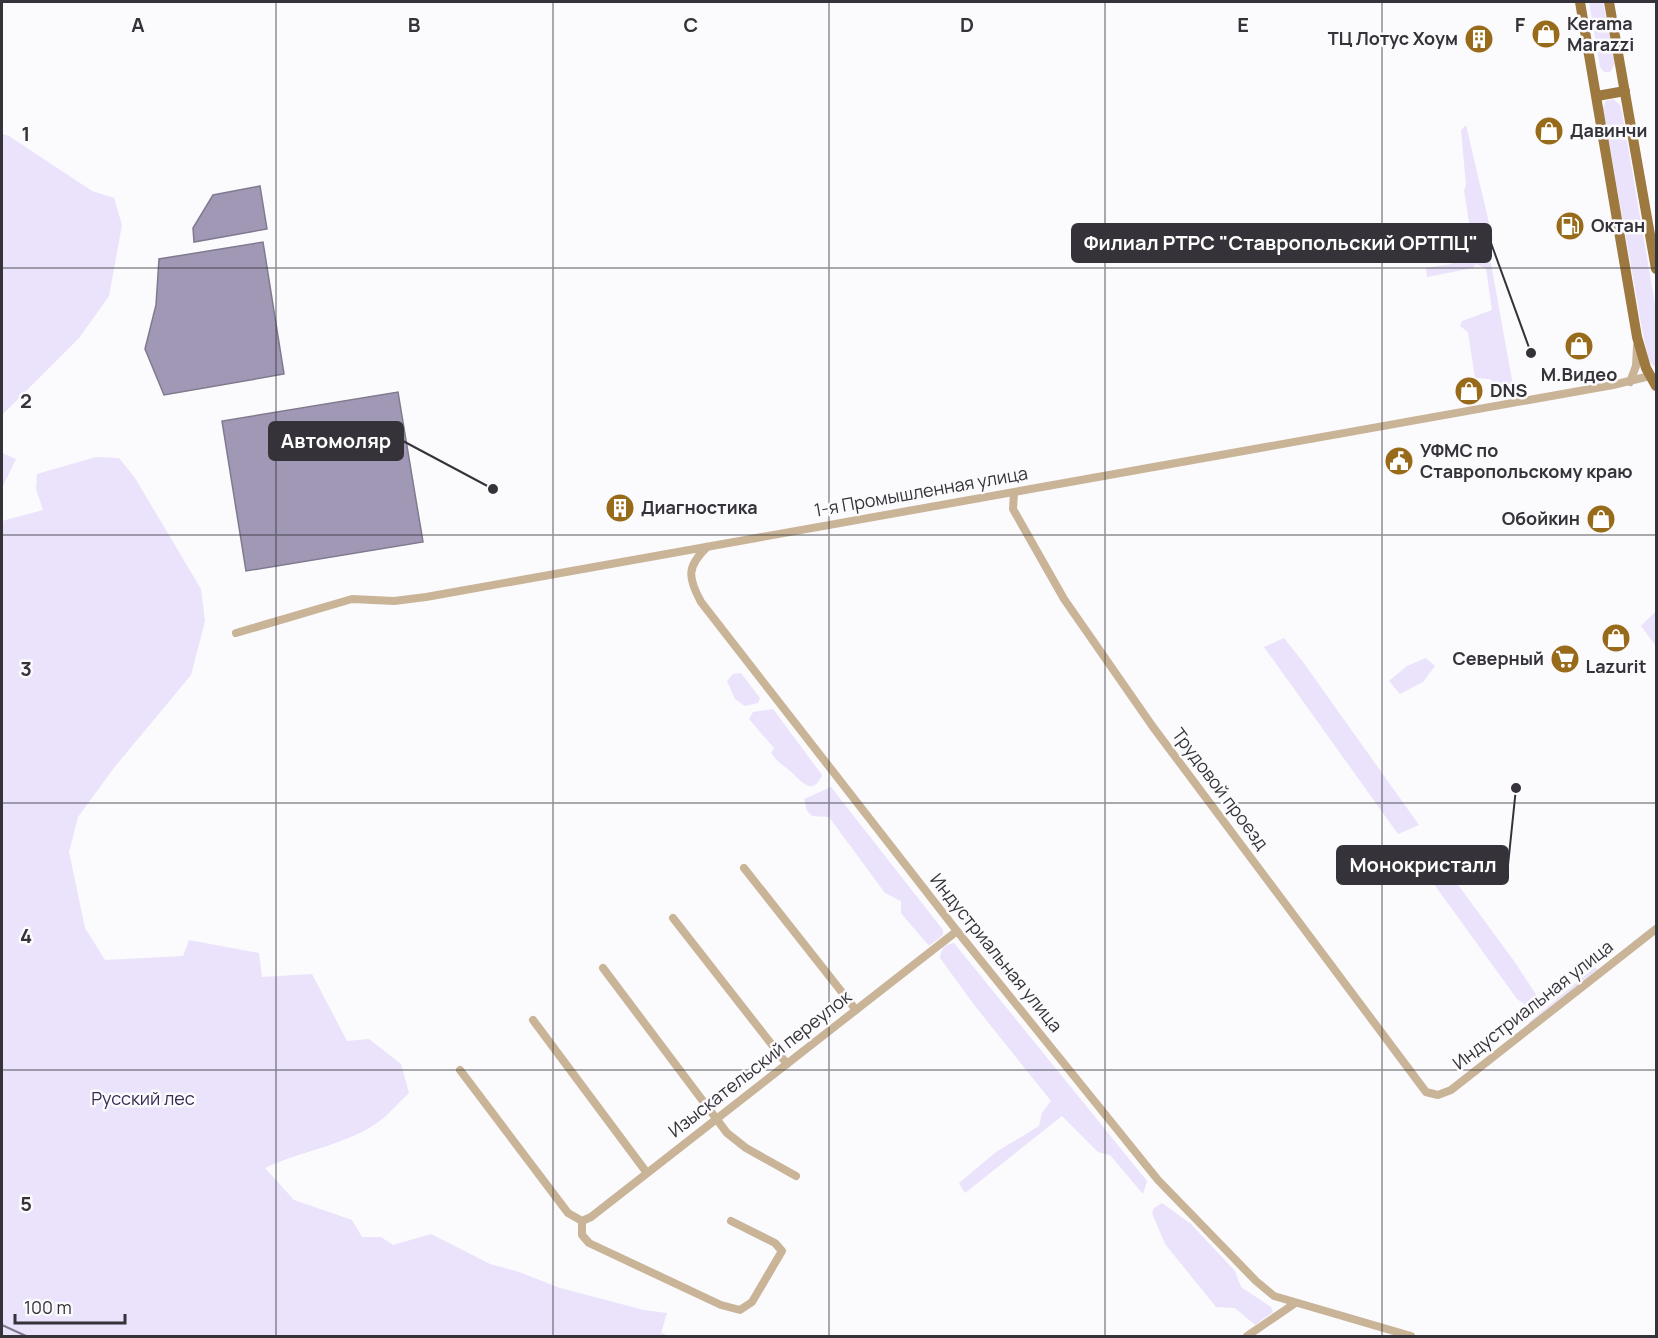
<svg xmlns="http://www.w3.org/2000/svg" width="1658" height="1338" font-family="Manrope,sans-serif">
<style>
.green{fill:#eae3fb}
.water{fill:#a098b4;stroke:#807a8f;stroke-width:1.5}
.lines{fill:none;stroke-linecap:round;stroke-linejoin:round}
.stream{stroke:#807a8f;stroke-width:2}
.minor{stroke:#c9b497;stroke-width:8}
.major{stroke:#9d783f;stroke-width:10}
.grid{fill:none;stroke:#353339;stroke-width:1.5;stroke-opacity:0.55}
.labels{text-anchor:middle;stroke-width:5;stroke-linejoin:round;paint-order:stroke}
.poi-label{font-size:18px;font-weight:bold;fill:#353339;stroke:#fbfafd;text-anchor:start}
.street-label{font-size:18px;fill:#353339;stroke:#fbfafd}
.park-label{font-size:18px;fill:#392b54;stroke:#fbfafd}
.grid-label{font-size:20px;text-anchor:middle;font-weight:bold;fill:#353339;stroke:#fbfafd;stroke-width:5;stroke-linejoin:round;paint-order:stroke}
.leader{fill:none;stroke:#353339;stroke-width:2}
.callout-dot{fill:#353339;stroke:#fbfafd;stroke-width:2}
.callout{fill:#353339;stroke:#353339;stroke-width:2}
.callout-label{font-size:20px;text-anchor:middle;font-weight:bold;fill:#fff}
</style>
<rect width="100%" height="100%" fill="#fbfafd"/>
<g class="green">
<polygon points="1589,2 1603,2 1615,64 1610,72 1604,72 1600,67"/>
<polygon points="1613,99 1620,105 1622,112 1656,310 1656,368 1649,361 1643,334 1603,108 1606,101"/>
<polygon points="1466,125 1493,240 1487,252 1490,258 1512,380 1511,384 1498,388 1490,379 1475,378 1468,332 1460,326 1462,321 1492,310 1486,269 1476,264 1473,268 1427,277 1426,268 1451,264 1453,260 1474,255 1464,190 1466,185 1461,130"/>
<polygon points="2,134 9,136 92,191 114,198 122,225 109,296 79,338 2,415"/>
<polygon points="2,453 16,459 2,488"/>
<path d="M96 457 119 458 135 478 201 589 205 621 191 675 113 769 78 817 69 852 85 928 105 960 183 956 189 940 259 953 262 977 312 974 347 1041 369 1039 401 1064 409 1093C398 1103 387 1117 374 1125 341 1146 301 1151 265 1168L294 1200 352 1220 362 1237H381L393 1245 431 1234 490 1264 519 1272 560 1288 644 1310 667 1313 661 1333 670 1336H2V521L43 510 36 489 37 474Z"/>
<polygon points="1656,611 1656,646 1641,626"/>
<polygon points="1284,638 1303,662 1419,825 1398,834 1264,647"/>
<polygon points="1426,658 1435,666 1423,682 1400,694 1389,681 1407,666"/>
<polygon points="741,673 760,698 758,703 745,706 735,699 727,681 733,674"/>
<path d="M773 709 822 775C812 799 799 778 789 770 781 764 777 761 771 753L774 748 749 719 753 712Z"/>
<polygon points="831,787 943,930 943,935 929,946 901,913 901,901 885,893 829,817 812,816 807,811 804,799"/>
<polygon points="1436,855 1514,961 1537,996 1527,1006 1517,999 1418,862 1427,856"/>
<path d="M954 943 1147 1181 1143 1194 1110 1155 1098 1152 1062 1116 965 1193 959 1183 996 1152 1039 1126 1042 1113 1051 1101 975 1006 940 958C941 948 944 945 954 943Z"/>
<polygon points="1595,967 1598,970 1532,1023 1528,1023"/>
<polygon points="1162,1203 1191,1224 1235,1271 1241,1287 1271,1307 1273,1312 1255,1325 1235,1308 1216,1307 1165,1244 1152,1213 1154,1208"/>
</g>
<g class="water">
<polygon points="260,186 267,229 194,242 193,228 213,195"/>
<polygon points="263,242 284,374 164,395 145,349 156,305 159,259"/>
<polygon points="398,392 423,542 246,571 222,421"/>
</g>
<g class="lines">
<polyline class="stream" points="2,1325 26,1336"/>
<g class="minor">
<polyline points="1630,382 1636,366 1637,346"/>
<polyline points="1014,493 1013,509 1064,599 1153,727 1426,1092 1438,1095 1451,1090 1656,929"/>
<path d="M707 547C686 567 688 578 701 602L957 931 1158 1180 1256 1281 1274 1296 1411 1336"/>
<polyline points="236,633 352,599 394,601 426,597 1613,385 1650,376"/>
<polyline points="744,868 856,1010"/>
<polyline points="673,918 787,1064"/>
<polyline points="603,968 727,1133 746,1148 796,1176"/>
<polyline points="533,1020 647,1173"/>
<polyline points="460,1070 568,1213 582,1221"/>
<polyline points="582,1221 591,1217 957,931"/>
<polyline points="582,1221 582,1235 589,1243 721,1305 740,1310 752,1302 782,1251 775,1243 731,1221"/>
<polyline points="1247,1336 1294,1304"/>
</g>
<g class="major">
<polyline points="1580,2 1637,337 1646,368 1656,386"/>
<polyline points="1609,2 1656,269"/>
<polyline points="1597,96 1625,91"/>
</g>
</g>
<path class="grid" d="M276 2V1336M553 2V1336M829 2V1336M1105 2V1336M1382 2V1336M2 268H1656M2 535H1656M2 803H1656M2 1070H1656"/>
<defs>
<g id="shop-disc" transform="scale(1.5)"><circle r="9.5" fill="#986b1a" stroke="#fbfafd"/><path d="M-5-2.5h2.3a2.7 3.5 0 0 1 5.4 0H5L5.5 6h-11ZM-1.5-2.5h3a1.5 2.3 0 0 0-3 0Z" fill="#fff"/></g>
<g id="building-disc" transform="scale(1.5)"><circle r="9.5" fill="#986b1a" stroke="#fbfafd"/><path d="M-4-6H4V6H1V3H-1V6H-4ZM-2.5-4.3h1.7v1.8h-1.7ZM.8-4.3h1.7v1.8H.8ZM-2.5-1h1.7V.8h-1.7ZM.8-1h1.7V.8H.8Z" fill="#fff"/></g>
<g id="fuel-disc" transform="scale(1.5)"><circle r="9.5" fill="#986b1a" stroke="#fbfafd"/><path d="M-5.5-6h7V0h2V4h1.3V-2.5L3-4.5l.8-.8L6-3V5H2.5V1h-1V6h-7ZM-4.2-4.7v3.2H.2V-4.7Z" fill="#fff"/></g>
<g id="civic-disc" transform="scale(1.5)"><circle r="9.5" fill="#986b1a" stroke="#fbfafd"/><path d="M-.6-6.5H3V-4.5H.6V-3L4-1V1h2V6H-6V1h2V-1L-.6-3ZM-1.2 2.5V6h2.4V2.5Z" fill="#fff"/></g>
<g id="supermarket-disc" transform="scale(1.5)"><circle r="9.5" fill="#986b1a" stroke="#fbfafd"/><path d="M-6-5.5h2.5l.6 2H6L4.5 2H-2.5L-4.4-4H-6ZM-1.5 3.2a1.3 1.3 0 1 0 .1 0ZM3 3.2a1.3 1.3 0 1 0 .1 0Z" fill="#fff"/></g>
</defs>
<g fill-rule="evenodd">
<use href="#shop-disc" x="1546" y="34"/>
<use href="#building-disc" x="1479" y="39"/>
<use href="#shop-disc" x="1549" y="131"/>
<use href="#fuel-disc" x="1570" y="226"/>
<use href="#shop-disc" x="1579" y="346"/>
<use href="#shop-disc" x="1469" y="391"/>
<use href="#civic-disc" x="1399" y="461"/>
<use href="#building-disc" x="620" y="508"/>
<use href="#shop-disc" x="1601" y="519"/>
<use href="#shop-disc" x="1616" y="638"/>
<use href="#supermarket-disc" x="1565" y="659"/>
</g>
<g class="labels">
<g class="poi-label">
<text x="1567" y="30">Kerama<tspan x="1567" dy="21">Marazzi</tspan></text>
<text x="1458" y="45" text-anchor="end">ТЦ Лотус Хоум</text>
<text x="1570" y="137">Давинчи</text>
<text x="1591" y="232">Октан</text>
<text x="1579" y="381" text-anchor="middle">М.Видео</text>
<text x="1490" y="397">DNS</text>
<text x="1420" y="457">УФМС по<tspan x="1420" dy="21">Ставропольскому краю</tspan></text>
<text x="641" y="514">Диагностика</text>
<text x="1580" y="525" text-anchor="end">Обойкин</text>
<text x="1544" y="665" text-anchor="end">Северный</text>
<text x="1616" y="673" text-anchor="middle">Lazurit</text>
</g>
<g class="street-label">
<text transform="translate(921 492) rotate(-10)" y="6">1-я Промышленная улица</text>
<text transform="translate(1220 789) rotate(53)" y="6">Трудовой проезд</text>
<text transform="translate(996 953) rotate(51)" y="6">Индустриальная улица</text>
<text transform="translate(1533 1005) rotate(-38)" y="6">Индустриальная улица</text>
<text transform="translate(760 1064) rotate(-38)" y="6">Изыскательский переулок</text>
</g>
<g class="park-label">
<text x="143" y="1105">Русский лес</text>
</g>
</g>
<g class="grid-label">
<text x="138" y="32">A</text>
<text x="414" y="32">B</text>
<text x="691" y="32">C</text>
<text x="967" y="32">D</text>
<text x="1243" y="32">E</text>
<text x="1520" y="32">F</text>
<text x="26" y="141">1</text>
<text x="26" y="408">2</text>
<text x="26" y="676">3</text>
<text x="26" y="943">4</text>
<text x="26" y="1211">5</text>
</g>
<path class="leader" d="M1531 353L1491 243M493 489L403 441M1516 788L1508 865"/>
<g class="callout-dot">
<circle cx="1531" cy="353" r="6"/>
<circle cx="493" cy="489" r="6"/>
<circle cx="1516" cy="788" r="6"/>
</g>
<g class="callout">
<rect x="1072" y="224" width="419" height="38" rx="6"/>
<rect x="269" y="422" width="134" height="38" rx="6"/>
<rect x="1337" y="846" width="171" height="38" rx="6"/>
</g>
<g class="callout-label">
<text x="1281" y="250">Филиал РТРС "Ставропольский ОРТПЦ"</text>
<text x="336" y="448">Автомоляр</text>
<text x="1423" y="872">Монокристалл</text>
</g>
<rect width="1658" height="1338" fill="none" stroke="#353339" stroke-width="6"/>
<path d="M15 1314v9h110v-9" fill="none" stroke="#353339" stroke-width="3"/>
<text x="24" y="1314" font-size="18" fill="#353339" stroke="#fbfafd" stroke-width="4.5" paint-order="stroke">100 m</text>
</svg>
